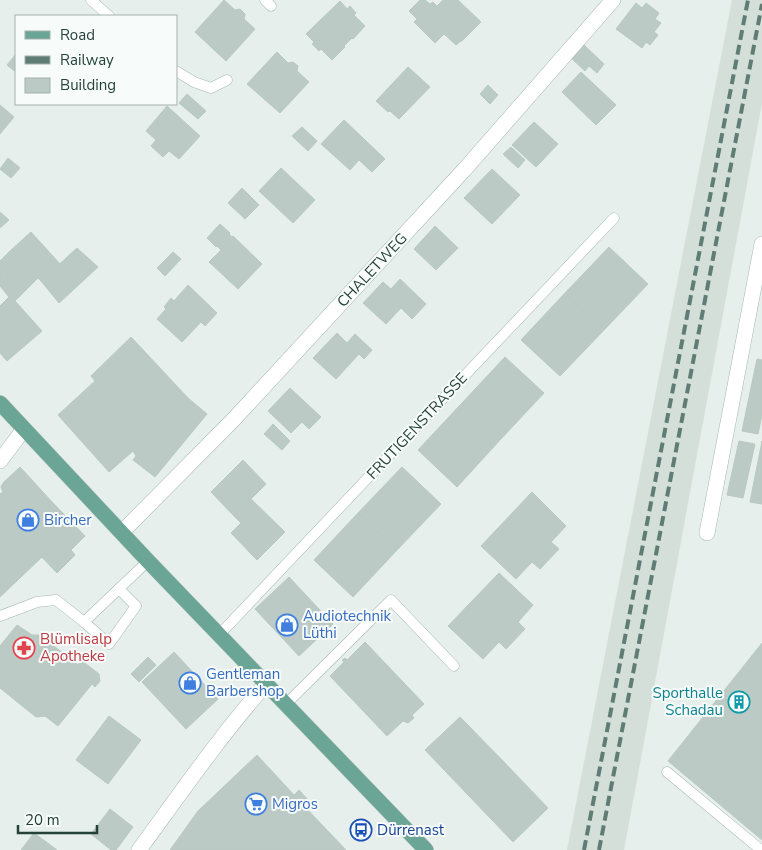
<svg xmlns="http://www.w3.org/2000/svg" width="762" height="850" font-family="'Nunito Sans',sans-serif">
<style>
.built{fill:#d4dfda}
.building{fill:#bbcac4;stroke:#b8c9c2}
.lines{fill:none;stroke-linecap:round;stroke-linejoin:round}
.service-casing{stroke:#a8b8b2;stroke-width:11}
.minor-casing{stroke:#a8b8b2;stroke-width:16}
.primary-casing{stroke:#c2cac8;stroke-width:16}
.service{stroke:#fff;stroke-width:10}
.minor{stroke:#fff;stroke-width:15}
.primary{stroke:#6aa596;stroke-width:15}
.rail{stroke:#5f7d75;stroke-width:4;stroke-dasharray:10 5;stroke-linecap:butt}
.labels{text-anchor:middle;stroke-width:4;stroke-linejoin:round;paint-order:stroke}
.street-label{font-size:15px;fill:#24423a;stroke:#f7fbf9}
.shop-label{font-size:15px;fill:#366cbe;stroke:#f7fbf9;text-anchor:start}
.health-label{font-size:15px;fill:#be3a42;stroke:#f7fbf9;text-anchor:start}
.culture-label{font-size:15px;fill:#0d838f;stroke:#f7fbf9;text-anchor:end}
.transit-label{font-size:15px;fill:#164399;stroke:#f7fbf9;text-anchor:start}
</style>
<rect width="100%" height="100%" fill="#e6efeb"/>
<polygon class="built" points="732,0 762,0 762,103 624,850 567,850"/>
<g class="building">
<polygon points="224,0 235,10 240,9 245,14 244,19 255,29 226,61 195,32"/>
<polygon points="420,0 425,0 430,4 433,2 437,6 443,0 458,0 481,22 462,41 461,41 456,45 444,34 435,43 414,22 417,19 409,11"/>
<polygon points="340,1 347,9 350,6 356,13 354,15 365,26 353,39 352,38 344,46 345,47 332,60 321,49 319,51 312,44 314,42 306,34"/>
<polygon points="636,3 642,8 646,3 659,13 655,19 661,23 654,32 658,35 650,45 646,42 642,48 616,29"/>
<polygon points="581,45 584,45 604,64 597,73 589,66 585,71 570,57"/>
<polygon points="277,52 288,63 293,62 298,66 297,71 309,82 280,113 247,84"/>
<polygon points="16,54 16,72 7,65"/>
<polygon points="408,67 430,87 399,119 390,111 388,112 376,101"/>
<polygon points="581,72 616,105 596,125 562,92"/>
<polygon points="488,85 498,95 490,104 480,94"/>
<polygon points="187,94 206,111 198,119 179,103"/>
<polygon points="0,105 14,117 0,134"/>
<polygon points="167,106 200,136 179,159 169,151 163,157 151,146 156,140 146,131"/>
<polygon points="344,120 385,159 372,172 359,160 350,170 321,144"/>
<polygon points="534,122 558,144 536,167 512,145"/>
<polygon points="302,127 317,141 308,151 292,136"/>
<polygon points="511,147 525,160 518,168 503,154"/>
<polygon points="8,158 20,168 11,178 0,169"/>
<polygon points="281,168 315,200 293,223 259,191"/>
<polygon points="492,169 520,195 492,224 464,198"/>
<polygon points="242,188 259,205 245,219 228,203"/>
<polygon points="0,212 9,220 0,228"/>
<polygon points="220,224 230,233 229,234 232,237 233,236 262,264 238,289 209,262 221,250 217,246 216,247 207,238"/>
<polygon points="435,226 458,248 436,270 414,249"/>
<polygon points="31,232 60,264 41,281 38,278 15,301 42,331 7,361 0,353 0,306 9,297 0,286 23,264 10,251"/>
<polygon points="609,247 648,284 604,330 565,293"/>
<polygon points="77,248 98,267 59,303 41,281"/>
<polygon points="10,251 23,264 0,286 0,261"/>
<polygon points="173,252 181,259 165,276 157,268"/>
<polygon points="400,279 426,304 412,319 401,308 386,324 363,303 383,282 391,289"/>
<polygon points="188,285 217,313 205,326 201,322 182,342 157,319 166,309 164,307 171,298 174,301"/>
<polygon points="565,293 604,330 560,376 521,340"/>
<polygon points="337,333 347,343 355,334 372,350 364,359 359,354 336,379 313,358"/>
<polygon points="131,337 188,398 207,414 155,477 133,460 136,456 133,451 109,472 58,415 95,381 91,376"/>
<polygon points="505,357 544,393 500,440 462,403"/>
<polygon points="757,359 762,360 762,415 758,434 742,431"/>
<polygon points="290,388 321,417 309,429 302,422 291,433 268,411"/>
<polygon points="462,403 500,440 457,487 418,450"/>
<polygon points="273,424 290,441 282,450 264,434"/>
<polygon points="739,441 755,444 743,498 727,495"/>
<polygon points="762,441 762,504 750,502"/>
<polygon points="243,460 266,484 234,516 211,492"/>
<polygon points="20,467 53,503 20,534 0,513 0,494 3,492 1,487 3,483"/>
<polygon points="402,467 441,504 397,550 358,513"/>
<polygon points="532,492 566,526 551,542 559,549 540,569 532,562 516,579 481,546"/>
<polygon points="251,499 285,532 257,560 231,533 241,523 234,516"/>
<polygon points="53,503 85,536 71,550 75,555 57,573 20,534"/>
<polygon points="0,513 42,557 0,597"/>
<polygon points="358,513 397,550 353,597 314,560"/>
<polygon points="499,573 533,605 518,622 525,629 506,649 499,642 483,659 448,626"/>
<polygon points="289,577 333,624 299,656 255,609"/>
<polygon points="17,625 32,635 40,635 78,665 81,660 99,674 100,681 95,687 92,684 58,726 45,716 36,717 0,688 0,646"/>
<polygon points="365,642 424,704 412,715 414,718 408,723 403,721 387,736 330,676 344,662 342,660 345,658 347,660"/>
<polygon points="762,643 762,840 668,761"/>
<polygon points="174,652 218,699 186,729 142,682"/>
<polygon points="148,657 156,665 139,682 131,674"/>
<polygon points="109,716 141,740 108,784 76,760"/>
<polygon points="460,717 504,762 469,796 425,750"/>
<polygon points="257,755 294,795 299,790 309,801 304,806 346,850 170,850 198,811"/>
<polygon points="504,762 548,808 513,842 469,796"/>
<polygon points="110,809 133,827 116,850 111,850 91,834"/>
<polygon points="34,833 57,850 21,850"/>
</g>
<g class="lines">
<g class="service-casing">
<g id="service">
<polyline points="91,0 109,16"/>
<polyline points="265,0 271,6"/>
<polyline points="176,71 194,82 211,88 227,80"/>
<polyline points="0,616 37,602 56,600 84,622 148,561"/>
<polyline points="84,622 109,644 136,606 119,589"/>
<polyline points="219,635 614,218"/>
<polyline points="286,704 391,600 454,666"/>
<polyline points="667,772 761,850"/>
</g>
</g>
<g class="minor-casing">
<g id="minor">
<polyline points="0,461 24,429"/>
<polyline points="122,532 234,419 464,170 613,0"/>
<polyline points="707,533 762,244"/>
<path d="M139 850C180 794 220 736 266 684"/>
</g>
</g>
<g class="primary-casing">
<polyline id="primary" points="0,403 148,561 426,850"/>
</g>
<use href="#service" class="service"/>
<use href="#minor" class="minor"/>
<use href="#primary" class="primary"/>
<g class="rail">
<polyline points="584,850 748,0"/>
<polyline points="599,850 762,4"/>
</g>
</g>
<defs>
<g id="shop-ring" transform="scale(1.125)"><circle r="9.5" fill="#f7fbf9" stroke="#3f7fe0" stroke-width="1.5"/><path d="M-5-2.5h2.3a2.7 3.5 0 0 1 5.4 0H5L5.5 6h-11ZM-1.5-2.5h3a1.5 2.3 0 0 0-3 0Z" fill="#3f7fe0"/></g>
<g id="pharmacy-ring" transform="scale(1.125)"><circle r="9.5" fill="#f7fbf9" stroke="#e0444e" stroke-width="1.5"/><path d="M-2-6h4v4h4v4h-4v4h-4v-4h-4v-4h4Z" fill="#e0444e"/></g>
<g id="building-ring" transform="scale(1.125)"><circle r="9.5" fill="#f7fbf9" stroke="#0f9aa8" stroke-width="1.5"/><path d="M-4-6H4V6H1V3H-1V6H-4ZM-2.5-4.3h1.7v1.8h-1.7ZM.8-4.3h1.7v1.8H.8ZM-2.5-1h1.7V.8h-1.7ZM.8-1h1.7V.8H.8Z" fill="#0f9aa8"/></g>
<g id="supermarket-ring" transform="scale(1.125)"><circle r="9.5" fill="#f7fbf9" stroke="#3f7fe0" stroke-width="1.5"/><path d="M-6-5.5h2.5l.6 2H6L4.5 2H-2.5L-4.4-4H-6ZM-1.5 3.2a1.3 1.3 0 1 0 .1 0ZM3 3.2a1.3 1.3 0 1 0 .1 0Z" fill="#3f7fe0"/></g>
<g id="bus-ring" transform="scale(1.125)"><circle r="9.5" fill="#f7fbf9" stroke="#1a4fb4" stroke-width="1.5"/><path d="M-5-6H5V4H4V6H2V4H-2V6H-4V4H-5ZM-3.5-4V0h7V-4ZM-3.5 1.2v1.5H-2V1.2ZM2 1.2v1.5H3.5V1.2Z" fill="#1a4fb4"/></g>
</defs>
<g fill-rule="evenodd">
<use href="#shop-ring" x="28" y="520"/>
<use href="#shop-ring" x="287" y="625"/>
<use href="#pharmacy-ring" x="24" y="648"/>
<use href="#shop-ring" x="190" y="683"/>
<use href="#building-ring" x="739" y="702"/>
<use href="#supermarket-ring" x="256" y="804"/>
<use href="#bus-ring" x="361" y="830"/>
</g>
<g class="labels">
<g class="street-label">
<text transform="translate(372 270) rotate(-47)" y="5">CHALETWEG</text>
<text transform="translate(417 426) rotate(-47)" y="5">FRUTIGENSTRASSE</text>
</g>
<g class="shop-label">
<text x="44" y="525">Bircher</text>
<text x="303" y="621">Audiotechnik<tspan x="303" dy="17">Lüthi</tspan></text>
<text x="206" y="679">Gentleman<tspan x="206" dy="17">Barbershop</tspan></text>
<text x="272" y="809">Migros</text>
</g>
<g class="health-label">
<text x="40" y="644">Blümlisalp<tspan x="40" dy="17">Apotheke</tspan></text>
</g>
<g class="culture-label">
<text x="723" y="698">Sporthalle<tspan x="723" dy="17">Schadau</tspan></text>
</g>
<g class="transit-label">
<text x="377" y="835">Dürrenast</text>
</g>
</g>
<rect x="15" y="15" width="162" height="90" fill="#f7fbf9" stroke="#a3b1ad"/>
<rect x="25" y="31" width="25" height="8" fill="#6aa596" stroke="#a3b1ad"/>
<text x="60" y="40" font-size="15" fill="#24423a">Road</text>
<rect x="25" y="56" width="25" height="8" fill="#5f7d75" stroke="#a3b1ad"/>
<text x="60" y="65" font-size="15" fill="#24423a">Railway</text>
<rect x="25" y="78" width="25" height="15" fill="#bbcac4" stroke="#a3b1ad"/>
<text x="60" y="90" font-size="15" fill="#24423a">Building</text>
<path d="M18 825v8h79v-8" fill="none" stroke="#24423a" stroke-width="2.5"/>
<text x="25" y="825" font-size="15" fill="#24423a" stroke="#f7fbf9" stroke-width="4" paint-order="stroke">20 m</text>
</svg>
